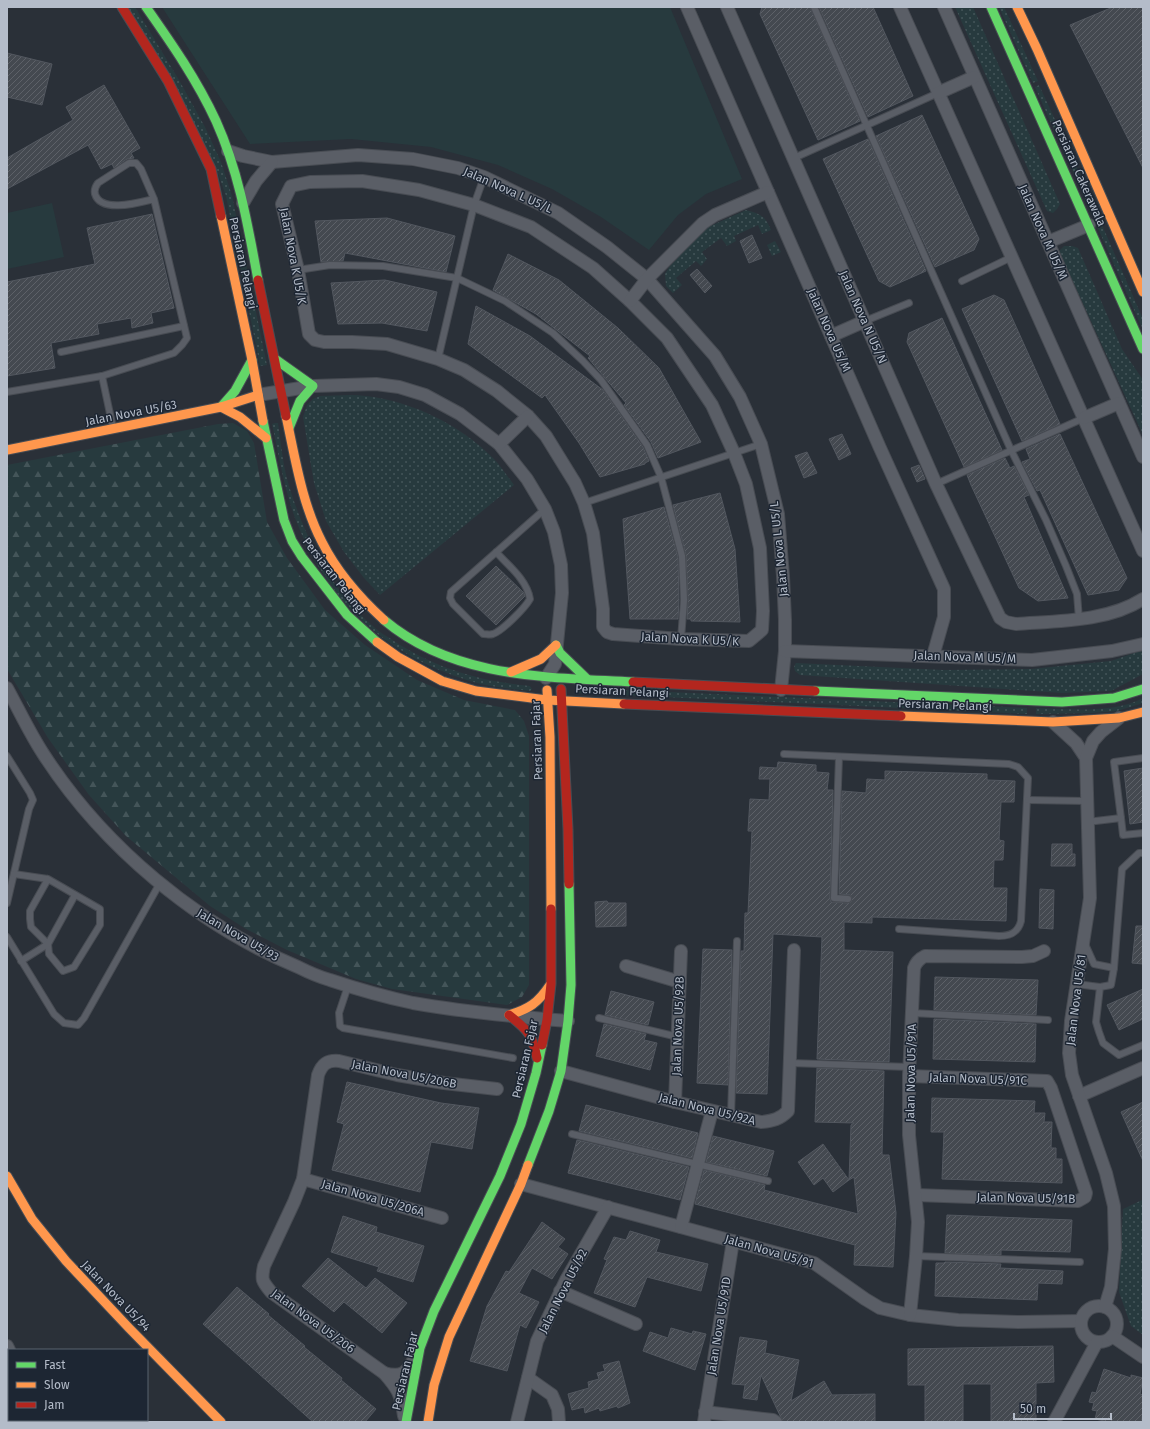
<svg xmlns="http://www.w3.org/2000/svg" width="1150" height="1429" font-family="'Fira Sans',sans-serif">
<style>
.green{fill:url(#green-dots)}
.forest{fill:url(#forest-firs)}
.pitch{fill:#273a3e}
.building{fill:url(#building-hatch);stroke:#52575f}
.lines{fill:none;stroke-linecap:round;stroke-linejoin:round}
.lane-casing{stroke:#484c53;stroke-width:8}
.street-casing{stroke:#484c53;stroke-width:14}
.fast-casing{stroke:#484c53;stroke-width:11}
.slow-casing{stroke:#484c53;stroke-width:11}
.jam-casing{stroke:#484c53;stroke-width:11}
.lane{stroke:#5a5e66;stroke-width:6}
.street{stroke:#5a5e66;stroke-width:12}
.fast{stroke:#63d668;stroke-width:9}
.slow{stroke:#ff974d;stroke-width:9}
.jam{stroke:#b3261e;stroke-width:9}
.labels{text-anchor:middle;stroke-width:3;stroke-linejoin:round;paint-order:stroke}
.street-label{font-size:12px;fill:#b4bcc9;stroke:#1d2633}
</style>
<defs>
<pattern id="green-dots" width="8" height="8" patternUnits="userSpaceOnUse"><rect width="8" height="8" fill="#273a3e"/><path d="M2 2h.1M6 6h.1" fill="none" stroke="#445559" stroke-width="1.8" stroke-linecap="round"/></pattern>
<pattern id="forest-firs" width="22" height="20" patternUnits="userSpaceOnUse"><rect width="22" height="20" fill="#273a3e"/><path d="M5 1l3.5 6h-7zM16 11l3.5 6h-7z" fill="#445559"/></pattern>
<pattern id="building-hatch" width="6" height="6" patternUnits="userSpaceOnUse"><rect width="6" height="6" fill="#444950"/><path d="M-1 1l2-2M0 6l6-6M5 7l2-2" fill="none" stroke="#5d6168"/></pattern>
</defs>
<rect width="100%" height="100%" fill="#2a3038"/>
<g class="green">
<polygon points="127,7 135,7 179,80 205,127 221,162 232,196 267,365 260,366 226,196 215,165"/>
<polygon points="955,7 973,7 1060,204 1057,209 1053,213 1047,211"/>
<polygon points="999,7 1004,7 1038,81 1033,83"/>
<polygon points="1039,85 1064,139 1059,141 1035,87"/>
<polygon points="1068,147 1143,319 1143,330 1063,149"/>
<path d="M746 210C761 214 765 216 771 230L762 234 758 225 734 236 736 241 727 246 721 238 702 252 707 259 701 266 696 261 676 278 682 285 673 293 666 286 665 274 670 266 706 228Z"/>
<polygon points="775,241 781,252 772,256 767,245"/>
<polygon points="1064,246 1072,246 1078,248 1122,349 1143,380 1143,435 1059,251"/>
<path d="M320 396C335 396 351 394 366 396 414 402 460 425 493 458 501 466 507 476 514 485L380 595 364 578 344 552 326 521 314 483 303 417 307 405 313 399Z"/>
<path d="M275 423H278C281 444 283 466 289 486 305 538 332 592 374 627 380 633 387 636 394 641 437 669 480 681 530 686L532 689 530 691C510 689 490 687 470 681 385 655 327 602 295 518 284 488 279 456 272 424Z"/>
<polygon points="1143,650 1143,674 1111,691 1062,693 800,675 795,671 794,667 796,663 943,670 1031,669 1111,661"/>
<polygon points="580,688 1027,708 1027,714 579,693"/>
<path d="M1143 698V703L1140 704 1117 711 1092 713 1036 714V708C1069 709 1113 714 1143 698Z"/>
<polygon points="1142,1200 1143,1203 1143,1335 1131,1326 1119,1292 1123,1209"/>
</g>
<polygon class="forest" points="233,423 247,431 254,443 267,522 287,558 325,610 365,645 417,680 464,700 515,710 524,721 529,736 529,985 522,997 507,1005 392,989 356,979 287,950 246,929 210,906 126,836 89,795 48,738 7,669 7,465 218,424"/>
<g class="pitch">
<polygon points="162,7 670,7 742,179 706,194 678,215 649,250 601,217 552,189 498,165 431,147 351,139 250,144"/>
<polygon points="52,203 64,257 7,269 7,213"/>
</g>
<g class="building">
<polygon points="762,7 810,7 860,121 818,140 760,14"/>
<polygon points="819,7 873,7 913,96 868,117"/>
<polygon points="1113,7 1143,7 1143,168 1070,25"/>
<polygon points="7,53 52,64 42,105 7,97"/>
<polygon points="104,85 140,148 131,153 134,158 127,159 114,168 112,164 101,169 88,145 7,189 7,158 73,120 66,107"/>
<polygon points="922,115 979,239 974,250 935,267 876,136"/>
<polygon points="868,139 926,271 890,287 879,281 823,159"/>
<polygon points="152,214 174,308 151,313 153,323 132,328 131,318 97,324 99,334 51,343 55,368 7,376 7,282 95,264 87,228"/>
<polygon points="387,218 455,236 446,272 345,253 343,261 321,262 315,221"/>
<polygon points="752,235 762,258 749,263 740,241"/>
<polygon points="508,254 559,280 618,328 659,368 701,442 658,458 651,442 624,405 626,403 588,358 590,356 536,314 493,290"/>
<polygon points="697,269 712,286 705,293 690,275"/>
<polygon points="385,280 437,292 427,331 382,323 338,324 331,283"/>
<polygon points="994,295 1004,300 1060,424 1022,441 962,309"/>
<polygon points="476,306 530,336 603,390 643,447 649,461 645,463 645,464 600,477 579,443 545,395 542,398 468,344"/>
<polygon points="942,318 1002,450 964,467 907,342 909,333"/>
<polygon points="842,434 851,454 839,460 829,439"/>
<polygon points="1060,434 1127,578 1119,590 1088,595 1040,490 1037,491 1022,462 1030,459 1026,449"/>
<polygon points="807,452 817,473 804,478 795,456"/>
<polygon points="1005,458 1010,468 1014,466 1029,495 1024,497 1068,598 1038,601 1019,588 971,485 967,475"/>
<polygon points="919,465 925,479 917,482 911,468"/>
<polygon points="720,493 735,549 740,622 691,621 691,619 687,619 688,600 686,555 673,505"/>
<polygon points="664,507 678,557 679,600 678,619 630,619 623,519"/>
<polygon points="496,566 524,593 525,596 496,625 466,596"/>
<polygon points="778,762 816,765 816,772 829,773 827,790 833,790 830,898 831,902 834,902 848,903 851,902 852,899 850,895 839,894 842,791 866,793 867,779 885,780 885,771 987,774 987,780 1015,781 1014,802 1001,802 999,840 1004,841 1003,860 994,860 993,888 1007,888 1006,921 872,917 872,923 844,922 844,950 893,952 889,1062 817,1059 822,937 773,934 767,1094 736,1093 741,951 744,951 745,913 748,913 752,831 748,831 750,799 769,800 770,779 759,779 760,767 777,768"/>
<polygon points="1143,768 1143,822 1130,824 1124,771"/>
<polygon points="1052,844 1072,844 1072,854 1075,854 1075,866 1051,866"/>
<polygon points="1040,889 1054,890 1053,929 1039,928"/>
<polygon points="607,901 608,903 626,903 626,926 596,927 595,902"/>
<polygon points="1136,926 1143,926 1143,964 1132,963"/>
<polygon points="703,949 732,950 728,1085 697,1083"/>
<polygon points="935,977 1038,980 1036,1015 934,1010"/>
<polygon points="1143,989 1143,1019 1119,1030 1107,1005"/>
<polygon points="611,991 654,1002 648,1025 605,1015"/>
<polygon points="934,1019 1036,1024 1035,1062 933,1059"/>
<polygon points="604,1024 646,1034 644,1040 657,1043 650,1070 596,1056"/>
<polygon points="817,1068 884,1071 882,1155 889,1155 896,1213 893,1267 854,1265 855,1245 695,1204 704,1170 765,1185 764,1190 858,1214 854,1177 849,1180 851,1125 854,1123 815,1122"/>
<polygon points="347,1082 441,1103 479,1108 472,1149 431,1142 420,1192 332,1170 344,1124 337,1122"/>
<polygon points="932,1098 1035,1101 1034,1113 1045,1113 1044,1122 1052,1122 1051,1148 1056,1148 1056,1159 1062,1159 1062,1183 942,1179 944,1132 931,1132"/>
<polygon points="1143,1102 1143,1161 1121,1112"/>
<polygon points="586,1105 698,1133 692,1158 579,1131"/>
<polygon points="713,1136 774,1151 767,1176 706,1162"/>
<polygon points="577,1140 689,1167 680,1200 568,1173"/>
<polygon points="823,1144 849,1180 833,1192 823,1178 814,1185 798,1162"/>
<polygon points="947,1215 1072,1220 1070,1252 1001,1250 1001,1255 945,1253"/>
<polygon points="343,1216 377,1227 376,1232 424,1246 413,1282 377,1271 379,1267 331,1252"/>
<polygon points="542,1222 565,1239 558,1247 568,1254 552,1279 532,1268 519,1293 539,1302 526,1328 520,1325 507,1371 470,1361 487,1306 506,1271 509,1272"/>
<polygon points="630,1231 660,1240 656,1252 708,1264 701,1291 647,1277 635,1307 594,1293 607,1260 604,1259 614,1237 626,1240"/>
<polygon points="328,1258 366,1288 375,1278 407,1303 382,1333 344,1302 334,1312 302,1286"/>
<polygon points="945,1262 1001,1264 1000,1268 1063,1271 1062,1284 1038,1283 1037,1300 935,1296 936,1263 944,1263"/>
<polygon points="237,1287 269,1314 268,1315 305,1346 304,1347 342,1378 341,1380 376,1409 365,1422 313,1422 203,1324"/>
<polygon points="671,1328 692,1334 693,1331 706,1334 695,1370 643,1351 650,1332 668,1338"/>
<polygon points="740,1337 767,1341 765,1353 799,1360 791,1401 824,1381 832,1395 875,1394 875,1422 783,1422 761,1375 757,1400 743,1398 745,1385 732,1384"/>
<polygon points="1053,1346 1054,1382 1036,1383 1036,1422 991,1422 991,1384 963,1384 963,1422 925,1422 925,1385 908,1385 908,1349"/>
<polygon points="619,1361 630,1403 618,1408 617,1406 600,1411 599,1408 585,1413 584,1407 572,1410 568,1394 589,1388 588,1382 599,1379 597,1373 605,1371 603,1365"/>
<polygon points="1104,1369 1131,1378 1131,1375 1143,1378 1140,1394 1143,1395 1143,1412 1141,1422 1109,1422 1095,1419 1097,1411 1092,1410 1094,1403 1089,1402 1092,1392 1096,1393"/>
</g>
<g class="lines">
<g class="lane-casing">
<g id="lane">
<polyline points="814,7 1011,450 1046,520 1066,566 1077,594 1079,619"/>
<polyline points="794,158 938,93"/>
<polyline points="298,270 330,265 383,266 457,278 505,301 553,333 583,361 601,380 647,445 661,477 682,556 684,600 681,639"/>
<polyline points="962,281 1012,257"/>
<polyline points="865,321 909,303"/>
<polyline points="61,352 184,326"/>
<polyline points="438,359 474,205 484,177"/>
<polyline points="102,376 113,428"/>
<path d="M7 392 102 376 174 353 182 345 187 338 154 199 141 169 136 163H129L98 183C95 187 94 190 95 194 101 214 141 202 154 199"/>
<polyline points="936,484 1084,418"/>
<polyline points="584,503 761,444"/>
<path d="M496 552C508 565 527 580 530 599 525 608 502 631 493 634 489 635 487 634 483 634L453 604 450 598 451 592 545 509"/>
<path d="M784 754 1009 764 1018 767 1028 778 1021 921C1018 933 1010 936 999 936L899 929"/>
<polyline points="7,756 30,793 33,800 29,809 7,903"/>
<polyline points="839,757 834,898 848,899"/>
<polyline points="1028,800 1086,801"/>
<polyline points="1121,818 1123,835 1143,833"/>
<polyline points="1087,822 1121,818 1114,762 1143,758"/>
<polyline points="1143,853 1139,853 1122,869 1114,968 1111,985 1100,987 1096,1022 1099,1032 1103,1043 1119,1055 1143,1045"/>
<polyline points="14,874 48,879 100,909 100,925 74,967 63,971 49,954 48,944 31,927 30,919 30,911 48,879"/>
<polyline points="7,937 54,1014 64,1023 78,1025 84,1018 160,883"/>
<polyline points="1085,944 1094,964 1114,968"/>
<polyline points="21,961 48,944 75,895"/>
<polyline points="1076,984 1100,987"/>
<polyline points="348,986 339,1013 340,1026 343,1028 513,1058"/>
<polyline points="912,1013 1048,1020"/>
<polyline points="599,1018 678,1037"/>
<polyline points="790,1063 910,1067"/>
<polyline points="731,1115 737,941"/>
<polyline points="572,1134 768,1181"/>
<polyline points="916,1256 1080,1262"/>
</g>
</g>
<g class="street-casing">
<g id="street">
<polyline points="687,7 880,448 944,589 944,617 933,656"/>
<path d="M727 7 936 484 1000 618 1006 622 1016 624C1057 621 1107 622 1143 599"/>
<polyline points="900,7 1143,551"/>
<polyline points="944,7 1143,457"/>
<polyline points="938,93 974,77"/>
<polyline points="228,151 243,156 272,162 358,155 413,159 458,168 484,177 558,213 607,247 647,279 715,356 740,397 761,444 778,514 783,576 785,620 785,651 781,690"/>
<polygon points="362,181 419,190 474,205 531,227 593,268 630,301 667,338 712,405 734,453 746,484 760,548 763,611 762,630 749,641 681,639 613,634 607,632 603,627 603,609 593,533 584,503 575,483 546,436 528,416 497,391 464,370 438,359 387,344 352,342 324,342 315,340 309,334 298,270 282,204 291,186 310,182"/>
<polyline points="243,203 256,181 272,162"/>
<polyline points="1048,242 1089,225"/>
<polyline points="630,301 647,279 703,223 715,215 768,192"/>
<polyline points="831,336 865,321"/>
<polyline points="258,395 313,386 376,384 399,387 425,395 460,414 499,444 527,479 545,509 554,532 561,565 562,593 555,664 546,678"/>
<polyline points="1084,418 1119,403"/>
<polyline points="499,444 528,416"/>
<polyline points="785,651 1032,660 1112,651 1143,644"/>
<path d="M7 688C19 710 30 734 44 755 103 846 197 925 298 967 308 972 319 977 330 980 357 989 385 997 413 1003 464 1012 517 1017 568 1021"/>
<polyline points="1053,722 1076,743 1086,758"/>
<polyline points="626,966 680,982"/>
<path d="M561 1071 675 1102 761 1122C773 1121 780 1119 788 1111L794 950"/>
<polyline points="909,1076 1047,1081 1051,1088 1086,1193 1085,1197 1078,1201 916,1195"/>
<polyline points="1079,1096 1143,1068"/>
<polyline points="675,1102 681,951"/>
<polyline points="303,1179 442,1218"/>
<polyline points="521,1184 814,1263 865,1299 880,1308 910,1315 958,1320 1019,1322 1081,1321"/>
<polyline points="681,1227 712,1111"/>
<polyline points="560,1291 636,1324"/>
<circle cx="1099" cy="1324" r="18"/>
<polyline points="1105,1307 1111,1287 1115,1249 1114,1206 1106,1173 1072,1075 1069,1053 1071,1021 1090,898 1086,758 1093,741 1101,732 1119,718"/>
<path d="M910 1315 916 1256 918 1222 909 1135V1076L914 968C916 962 919 959 925 956L1022 957 1033 956 1044 951"/>
<polyline points="1112,1336 1143,1357"/>
<polyline points="7,1346 9,1350"/>
<path d="M384 1373C402 1378 407 1373 415 1357"/>
<polyline points="528,1378 552,1395 558,1409 559,1422"/>
<polyline points="705,1412 773,1420 776,1422"/>
<path d="M404 1416C401 1394 398 1389 384 1373L271 1292C262 1281 261 1280 264 1266L294 1202 303 1179 318 1075C322 1064 327 1060 339 1061L397 1075 444 1083 497 1089"/>
<polyline points="53,1420 54,1422"/>
<polyline points="517,1422 537,1341 566,1280 608,1207"/>
<polyline points="704,1422 733,1241"/>
<polyline points="1054,1422 1097,1342"/>
</g>
</g>
<g class="fast-casing">
<g id="fast">
<path d="M146 7C172 44 197 80 216 121 239 172 248 226 258 280"/>
<polyline points="991,7 1143,349"/>
<polyline points="275,359 313,386 300,401 289,428"/>
<polyline points="221,407 235,391 252,360"/>
<polyline points="263,421 284,520 292,541 302,557 347,615 377,642"/>
<path d="M384 620C454 679 548 677 633 682"/>
<polyline points="556,645 560,653 587,679"/>
<polyline points="815,691 1062,702 1114,698 1143,689"/>
<polyline points="528,1165 549,1111 561,1071 568,1021 571,985 569,884"/>
<polyline points="406,1422 420,1348 434,1311 500,1176 521,1124 536,1073 542,1045"/>
</g>
</g>
<g class="slow-casing">
<g id="slow">
<polyline points="1017,7 1037,49 1143,292"/>
<polyline points="221,216 252,360 263,421"/>
<polyline points="221,407 240,417 266,438"/>
<path d="M286 416C295 457 302 504 322 542 337 572 360 598 384 620"/>
<polyline points="7,450 221,407 258,395"/>
<polyline points="377,642 398,657 442,681 476,691 547,700 624,704"/>
<polyline points="511,672 541,659 556,645"/>
<polyline points="547,690 550,737 551,909"/>
<polyline points="901,716 1053,722 1119,718 1143,712"/>
<path d="M509 1015C529 1009 538 1003 550 985"/>
<polyline points="7,1176 32,1219 66,1261 129,1328 221,1422"/>
<polyline points="428,1422 434,1385 449,1337 521,1184 528,1165"/>
</g>
</g>
<g class="jam-casing">
<g id="jam">
<polyline points="122,7 168,81 211,169 221,216"/>
<polyline points="258,280 286,416"/>
<polyline points="633,682 815,691"/>
<polyline points="561,689 568,829 569,884"/>
<polyline points="624,704 901,716"/>
<path d="M509 1015C528 1030 532 1034 537 1058"/>
<polyline points="542,1045 547,1020 551,984 551,909"/>
</g>
</g>
<use href="#lane" class="lane"/>
<use href="#street" class="street"/>
<use href="#fast" class="fast"/>
<use href="#slow" class="slow"/>
<use href="#jam" class="jam"/>
</g>
<g class="labels">
<g class="street-label">
<text transform="translate(1079 173) rotate(66)" y="4">Persiaran Cakerawala</text>
<text transform="translate(508 190) rotate(24)" y="4">Jalan Nova L U5/L</text>
<text transform="translate(1043 232) rotate(66)" y="4">Jalan Nova M U5/M</text>
<text transform="translate(293 256) rotate(79)" y="4">Jalan Nova K U5/K</text>
<text transform="translate(243 263) rotate(78)" y="4">Persiaran Pelangi</text>
<text transform="translate(863 317) rotate(66)" y="4">Jalan Nova N U5/N</text>
<text transform="translate(829 330) rotate(66)" y="4">Jalan Nova U5/M</text>
<text transform="translate(131 413) rotate(-11)" y="4">Jalan Nova U5/63</text>
<text transform="translate(779 549) rotate(-96)" y="4">Jalan Nova L U5/L</text>
<text transform="translate(334 576) rotate(52)" y="4">Persiaran Pelangi</text>
<text transform="translate(690 639) rotate(3)" y="4">Jalan Nova K U5/K</text>
<text transform="translate(965 657) rotate(2)" y="4">Jalan Nova M U5/M</text>
<text transform="translate(622 691) rotate(3)" y="4">Persiaran Pelangi</text>
<text transform="translate(945 705) rotate(2)" y="4">Persiaran Pelangi</text>
<text transform="translate(537 740) rotate(-92)" y="4">Persiaran Fajar</text>
<text transform="translate(238 935) rotate(30)" y="4">Jalan Nova U5/93</text>
<text transform="translate(1076 1000) rotate(-83)" y="4">Jalan Nova U5/81</text>
<text transform="translate(678 1026) rotate(-88)" y="4">Jalan Nova U5/92B</text>
<text transform="translate(525 1059) rotate(-77)" y="4">Persiaran Fajar</text>
<text transform="translate(911 1073) rotate(-89)" y="4">Jalan Nova U5/91A</text>
<text transform="translate(404 1074) rotate(11)" y="4">Jalan Nova U5/206B</text>
<text transform="translate(978 1079) rotate(2)" y="4">Jalan Nova U5/91C</text>
<text transform="translate(707 1109) rotate(14)" y="4">Jalan Nova U5/92A</text>
<text transform="translate(373 1198) rotate(16)" y="4">Jalan Nova U5/206A</text>
<text transform="translate(1026 1198) rotate(1)" y="4">Jalan Nova U5/91B</text>
<text transform="translate(769 1251) rotate(16)" y="4">Jalan Nova U5/91</text>
<text transform="translate(563 1291) rotate(-63)" y="4">Jalan Nova U5/92</text>
<text transform="translate(116 1296) rotate(46)" y="4">Jalan Nova U5/94</text>
<text transform="translate(313 1321) rotate(36)" y="4">Jalan Nova U5/206</text>
<text transform="translate(719 1326) rotate(-81)" y="4">Jalan Nova U5/91D</text>
<text transform="translate(405 1371) rotate(-77)" y="4">Persiaran Fajar</text>
</g>
</g>
<rect width="1150" height="1429" fill="none" stroke="#b4bcc9" stroke-width="16"/>
<rect x="8" y="1349" width="140" height="72" fill="#1d2633" stroke="#59626f"/>
<rect x="16" y="1362" width="20" height="6" fill="#63d668" stroke="#59626f"/>
<text x="44" y="1369" font-size="12" fill="#b4bcc9">Fast</text>
<rect x="16" y="1382" width="20" height="6" fill="#ff974d" stroke="#59626f"/>
<text x="44" y="1389" font-size="12" fill="#b4bcc9">Slow</text>
<rect x="16" y="1402" width="20" height="6" fill="#b3261e" stroke="#59626f"/>
<text x="44" y="1409" font-size="12" fill="#b4bcc9">Jam</text>
<path d="M1014 1413v6h97v-6" fill="none" stroke="#b4bcc9" stroke-width="2"/>
<text x="1020" y="1413" font-size="12" fill="#b4bcc9" stroke="#1d2633" stroke-width="3" paint-order="stroke">50 m</text>
</svg>
